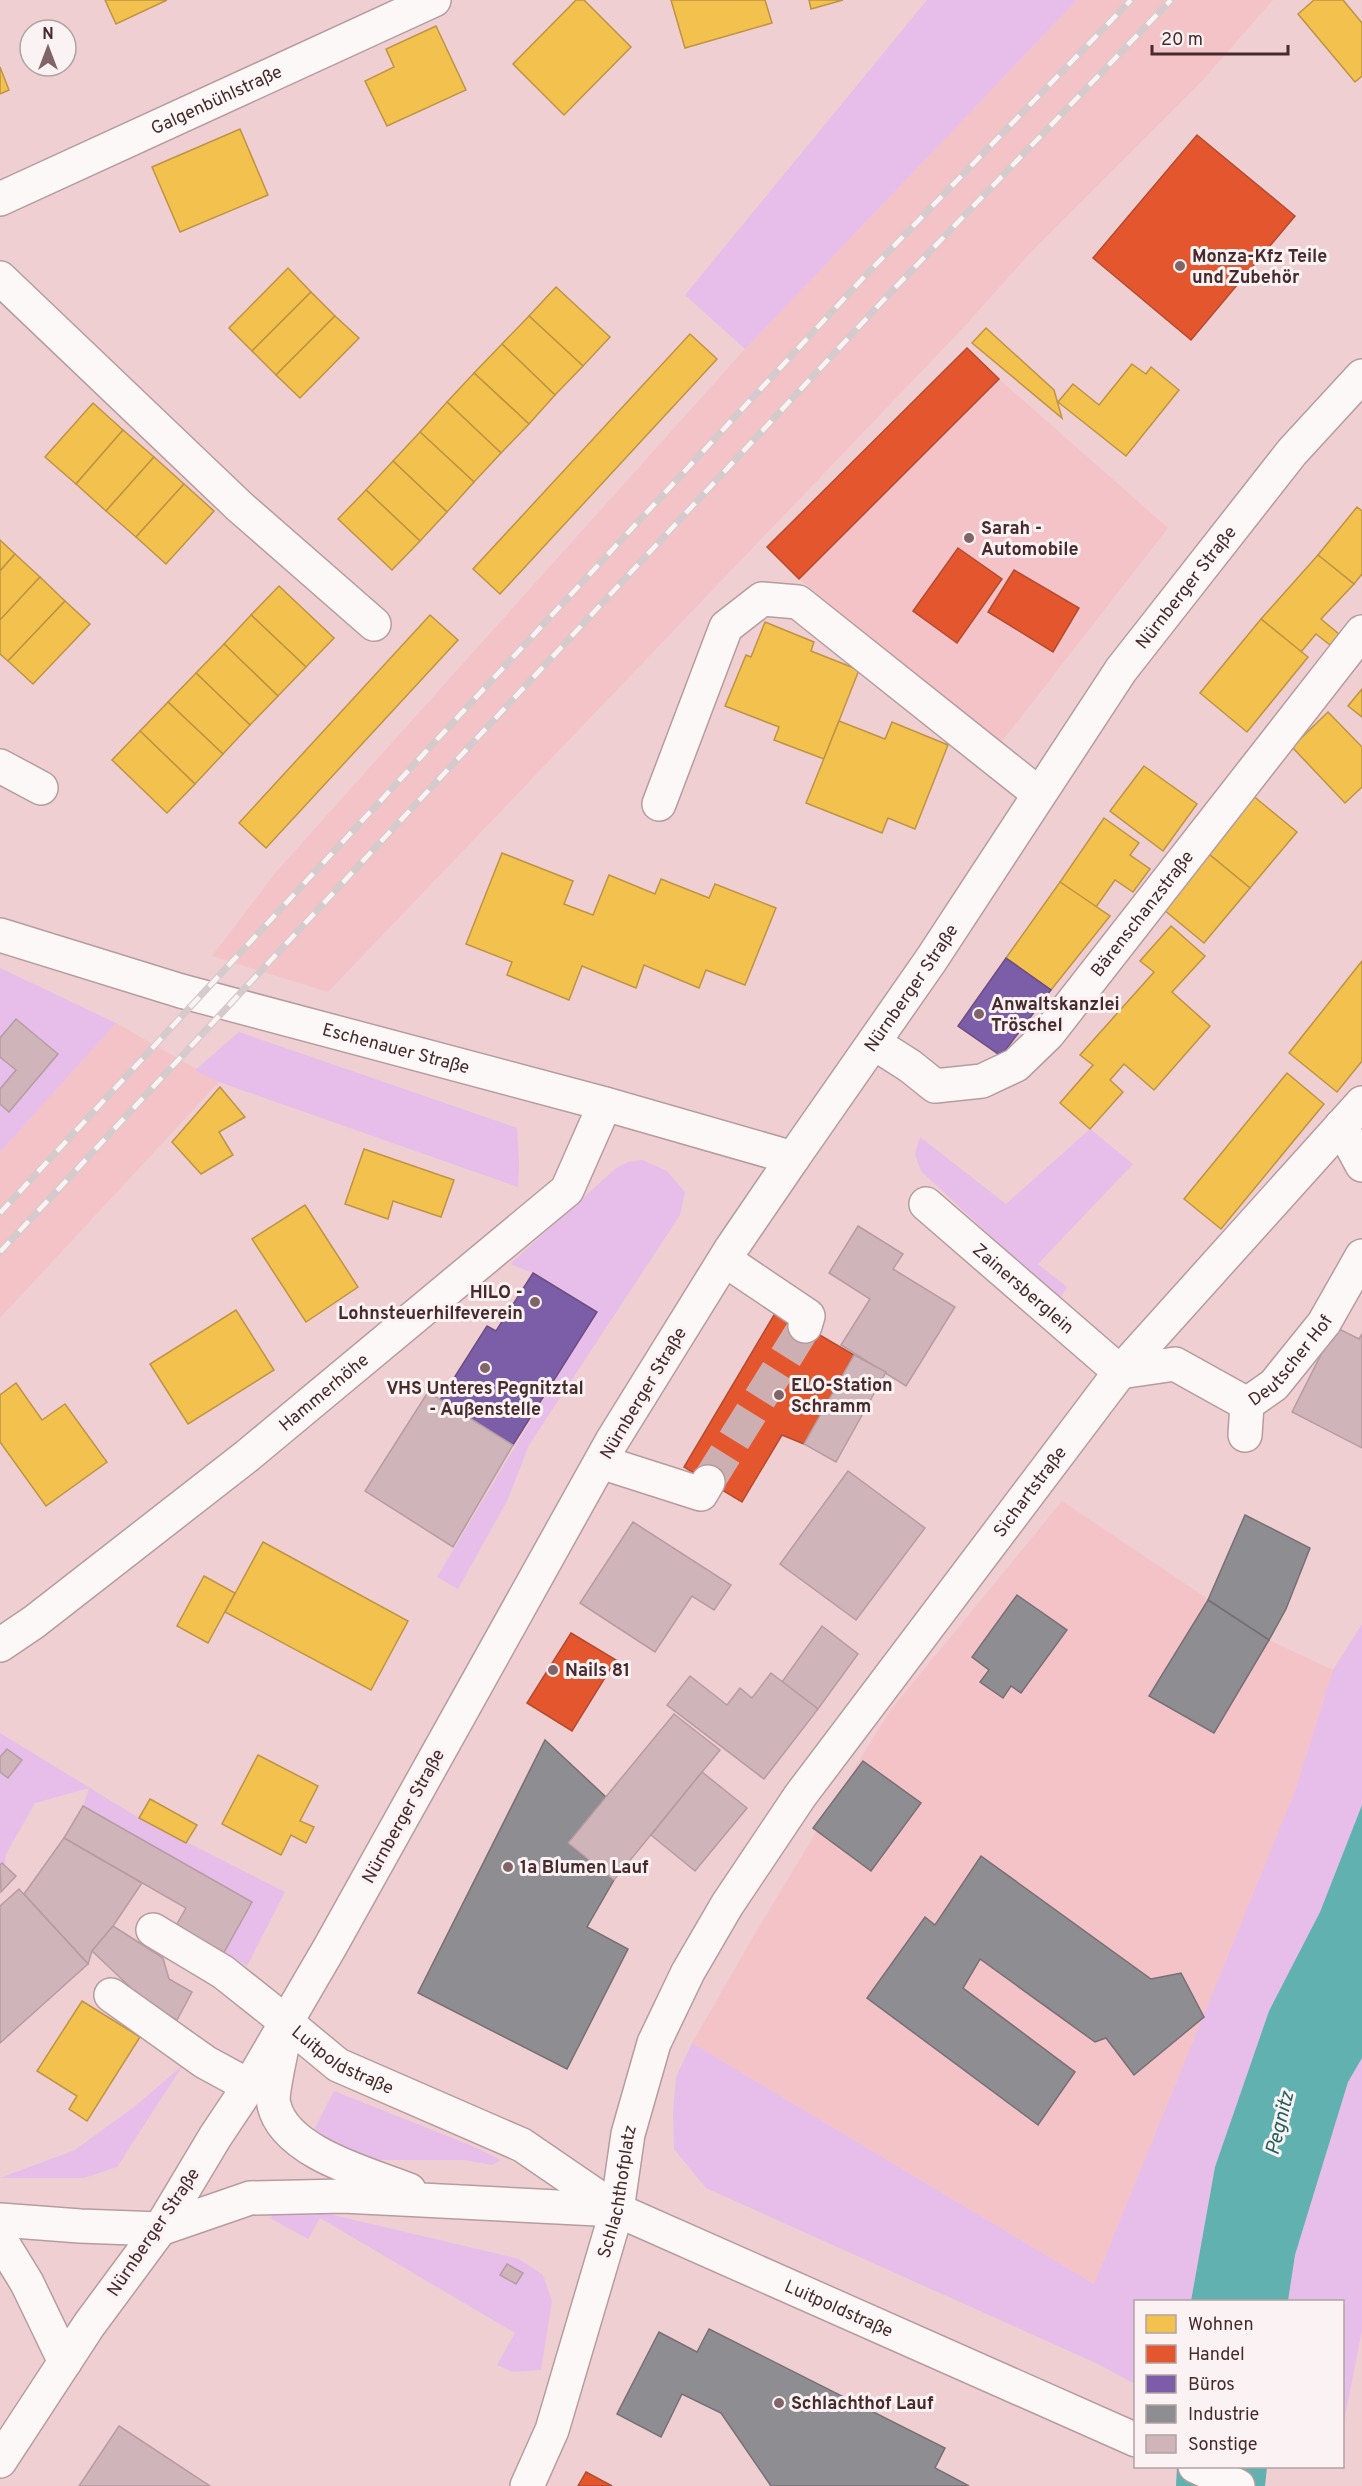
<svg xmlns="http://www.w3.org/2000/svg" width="1362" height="2486" font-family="Overpass,sans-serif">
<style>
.built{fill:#f4c3c8}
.green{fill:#e7bdea}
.water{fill:#60b1b0}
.homes{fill:#f2c14e;stroke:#be9444;stroke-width:1.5}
.shops{fill:#e4572e;stroke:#b54a2e;stroke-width:1.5}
.offices{fill:#7b5ea7;stroke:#6b4e82;stroke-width:1.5}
.industry{fill:#8d8d92;stroke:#786f74;stroke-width:1.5}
.building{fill:#cfb4ba;stroke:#b69ca2;stroke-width:1.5}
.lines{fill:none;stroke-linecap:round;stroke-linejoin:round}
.minor-tunnel{stroke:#cdaeb1;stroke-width:33;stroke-dasharray:33 16;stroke-linecap:butt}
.minor-casing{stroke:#b69c9e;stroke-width:36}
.major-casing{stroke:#b69c9e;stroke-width:36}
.minor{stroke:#fdf8f8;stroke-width:33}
.major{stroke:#fdf8f8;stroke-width:33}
.rail-casing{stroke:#d5cbcc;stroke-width:7}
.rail{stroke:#faf2f3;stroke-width:4.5;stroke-dasharray:14;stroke-linecap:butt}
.poi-dot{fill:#816467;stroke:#faf2f3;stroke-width:2}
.labels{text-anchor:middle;stroke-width:6;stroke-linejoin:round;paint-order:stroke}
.street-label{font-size:18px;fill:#462a2d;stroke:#faf2f3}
.poi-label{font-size:18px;font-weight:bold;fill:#462a2d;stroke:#faf2f3;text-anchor:start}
.water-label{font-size:20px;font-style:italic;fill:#20615f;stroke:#faf2f3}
</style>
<rect width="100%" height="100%" fill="#efcfd2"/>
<g class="built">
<polygon points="1077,0 1273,0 1200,83 1032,251 963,328 328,992 212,956 276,872 745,349"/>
<polygon points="967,348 999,379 1168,528 1000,744 799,579 767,547"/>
<polygon points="116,1023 219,1082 0,1318 0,1152"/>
<polygon points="1062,1501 1269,1640 1333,1670 1295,1791 1094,2284 692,2043 760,1925 889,1712"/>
</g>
<g class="green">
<polygon points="927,0 1077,0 745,349 685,295"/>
<polygon points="0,968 116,1023 0,1152"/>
<polygon points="239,1032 517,1128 519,1161 518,1187 219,1082 195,1070"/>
<polygon points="1090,1129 1133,1164 1038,1264 1067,1287 1059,1300 921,1171 915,1154 920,1137 1006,1204"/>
<polygon points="642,1160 667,1171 685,1192 680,1215 529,1445 508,1499 458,1589 437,1577 596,1312 533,1273 510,1264 615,1169 628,1162"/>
<polygon points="1362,1624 1362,1805 1320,1912 1269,2011 1215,2167 1191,2301 1136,2302 1135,2384 1098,2364 706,2188 674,2149 673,2113 676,2077 692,2043 1094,2284 1295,1791 1333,1670"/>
<polygon points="0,1733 139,1818 285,1892 247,1966 224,1952 252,1902 83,1806 89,1788 35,1803 6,1854 4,1872 0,1875"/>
<polygon points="1362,2058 1362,2330 1343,2427 1342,2302 1288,2302 1295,2255 1348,2082"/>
<polygon points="183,2065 117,2167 84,2178 0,2178 75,2150 134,2107"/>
<polygon points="334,2091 470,2145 501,2160 492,2165 465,2160 374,2160 345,2151 313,2132"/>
<polygon points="277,2211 325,2213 519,2259 543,2275 552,2301 541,2370 513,2372 497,2365 515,2333 320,2218 308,2239 270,2218"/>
</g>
<g class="water">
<polygon points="1362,1805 1362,2058 1348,2082 1295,2255 1288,2301 1191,2301 1215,2167 1269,2011 1320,1912"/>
<polygon points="1177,2467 1267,2467 1265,2486 1176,2486"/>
</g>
<g class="homes">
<polygon points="105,0 167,0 116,24"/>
<polygon points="576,0 584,0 631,47 564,115 513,64"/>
<polygon points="671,0 765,0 772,23 685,48"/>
<polygon points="809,0 843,0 811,9"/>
<polygon points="1314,0 1343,0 1362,23 1362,76 1355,82 1298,14"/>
<polygon points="436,26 466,90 387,126 365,81 394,67 386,49"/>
<polygon points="0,67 9,90 0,94"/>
<polygon points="240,129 268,195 180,232 152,167"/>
<polygon points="288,268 311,292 252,351 229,328"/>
<polygon points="556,287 610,337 583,366 529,316"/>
<polygon points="311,292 335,316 276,375 252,351"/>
<polygon points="335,316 359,338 300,398 276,375"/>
<polygon points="529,316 583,366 555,395 502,344"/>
<polygon points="986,328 1054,390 1062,418 972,343"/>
<polygon points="690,334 717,359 500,594 473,569"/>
<polygon points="502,344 555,395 529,424 474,373"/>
<polygon points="1132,364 1146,374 1151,367 1179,390 1126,456 1058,402 1073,384 1099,405"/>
<polygon points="474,373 529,424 501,453 447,402"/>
<polygon points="447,402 501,453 474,482 420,432"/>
<polygon points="93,403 123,430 76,484 45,457"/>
<polygon points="123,430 154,457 106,511 76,484"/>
<polygon points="420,432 474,482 447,512 393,461"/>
<polygon points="154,457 184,484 136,537 106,511"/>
<polygon points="393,461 447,512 420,541 366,490"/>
<polygon points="184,484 214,511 166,564 136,537"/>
<polygon points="366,490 420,541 392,570 338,519"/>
<polygon points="1357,507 1362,511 1362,574 1354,584 1318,555"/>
<polygon points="0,540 15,554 0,571"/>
<polygon points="15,554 40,577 0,620 0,571"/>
<polygon points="1318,555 1354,584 1321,619 1339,634 1330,645 1316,634 1301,652 1261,619"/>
<polygon points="40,577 65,601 8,661 0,654 0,620"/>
<polygon points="279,586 334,638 306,667 251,615"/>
<polygon points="65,601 90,624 33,684 8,661"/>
<polygon points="251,615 306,667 278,696 224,644"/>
<polygon points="430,615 458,640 266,848 239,823"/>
<polygon points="1261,619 1308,657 1247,732 1200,693"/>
<polygon points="765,622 814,642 811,651 859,670 824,759 774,740 779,727 725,706 746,655 751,657"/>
<polygon points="224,644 278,696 250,725 196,673"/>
<polygon points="196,673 250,725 223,754 168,702"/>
<polygon points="1362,689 1362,717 1348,706"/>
<polygon points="168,702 223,754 195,784 140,731"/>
<polygon points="1328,712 1362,747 1362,787 1345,803 1292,747"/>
<polygon points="839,721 885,739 892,722 948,745 915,829 888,818 882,833 806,803"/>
<polygon points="140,731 195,784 167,813 112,760"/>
<polygon points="1144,766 1197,804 1163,851 1110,811"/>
<polygon points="1251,794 1297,832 1250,888 1204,850"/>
<polygon points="1104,818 1139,843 1130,855 1150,869 1133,892 1115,880 1096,907 1060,882"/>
<polygon points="1204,850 1250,888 1204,943 1158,905"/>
<polygon points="502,853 573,881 564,904 593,915 609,875 655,894 661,879 709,898 715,884 776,908 745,985 706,970 699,988 644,965 636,988 582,966 569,1000 507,975 512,962 466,944"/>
<polygon points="1060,882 1110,916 1051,990 1006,958"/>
<polygon points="1171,926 1205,956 1172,992 1210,1026 1154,1090 1124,1064 1110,1080 1123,1092 1090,1129 1060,1103 1093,1065 1080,1055 1154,972 1140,961"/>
<polygon points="1362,961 1362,1061 1337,1092 1289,1053"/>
<polygon points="1287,1073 1324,1104 1221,1229 1184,1199"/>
<polygon points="220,1087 245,1117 219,1132 233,1155 201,1174 172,1142"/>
<polygon points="364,1149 454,1180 441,1217 393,1201 388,1219 345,1204"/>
<polygon points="305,1205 358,1287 306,1322 252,1239"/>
<polygon points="236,1310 274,1370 188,1424 150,1364"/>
<polygon points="16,1383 42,1420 65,1404 107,1462 46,1506 0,1442 0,1395"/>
<polygon points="263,1542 408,1621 371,1690 225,1612"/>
<polygon points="204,1576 235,1593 208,1643 177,1626"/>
<polygon points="258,1755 318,1786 300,1821 314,1827 306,1843 291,1835 281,1855 222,1824"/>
<polygon points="150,1799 197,1825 186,1843 139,1818"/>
<polygon points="82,2001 140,2037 87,2121 69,2109 77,2096 37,2071"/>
</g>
<g class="shops">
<polygon points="1197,135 1295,216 1191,340 1093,258"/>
<polygon points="967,348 999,379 799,579 767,547"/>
<polygon points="958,548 1002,579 957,643 913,611"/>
<polygon points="1014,570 1079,608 1053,652 988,612"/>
<polygon points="777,1310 854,1355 804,1444 782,1435 742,1502 684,1467"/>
<polygon points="571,1633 616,1660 572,1731 527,1703"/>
<polygon points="586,2472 612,2486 578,2486"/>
</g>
<g class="offices">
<polygon points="1006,958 1051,990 1001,1056 958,1026"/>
<polygon points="533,1273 597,1312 513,1445 440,1400 487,1326 496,1331"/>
</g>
<g class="industry">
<polygon points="1245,1515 1310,1548 1286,1609 1269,1640 1208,1600"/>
<polygon points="1017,1595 1067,1630 1021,1693 1011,1686 1003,1698 980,1682 989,1670 972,1657"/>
<polygon points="1208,1600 1269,1640 1214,1733 1149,1696"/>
<polygon points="545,1740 606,1797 568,1843 614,1880 587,1927 628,1949 567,2069 418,1993"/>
<polygon points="863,1761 921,1803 871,1871 813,1828"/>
<polygon points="981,1856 1151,1979 1181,1973 1204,2017 1134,2075 1106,2038 1095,2042 980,1959 963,1988 1075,2072 1038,2125 867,1998 925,1917 935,1925"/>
<polygon points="709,2329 945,2448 935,2468 969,2486 771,2486 721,2413 682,2394 661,2437 617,2414 659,2332 697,2352"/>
</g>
<g class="building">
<polygon points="16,1019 58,1054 9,1112 0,1104 0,1089 16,1070 0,1057 0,1038"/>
<polygon points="858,1226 903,1254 893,1269 955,1307 906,1386 841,1345 870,1299 829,1273"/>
<polygon points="1335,1327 1359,1339 1362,1334 1362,1448 1292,1412"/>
<polygon points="854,1355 886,1372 836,1462 804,1444"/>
<polygon points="428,1392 513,1445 453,1547 365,1491"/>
<polygon points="848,1471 925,1528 856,1620 780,1564"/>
<polygon points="633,1522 731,1585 714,1610 692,1596 655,1652 580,1603"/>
<polygon points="822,1626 858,1654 818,1709 782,1682"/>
<polygon points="771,1673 818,1709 764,1779 667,1705 690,1676 727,1705 740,1688 752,1698"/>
<polygon points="674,1714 720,1750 614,1880 568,1843"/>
<polygon points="7,1749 22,1760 8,1778 0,1772 0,1757"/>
<polygon points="702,1772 747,1808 695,1871 651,1835"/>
<polygon points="83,1806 252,1902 217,1965 169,1938 186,1908 64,1838"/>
<polygon points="64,1838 142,1883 113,1926 92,1951 88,1964 24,1894"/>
<polygon points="2,1863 16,1876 1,1892 0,1865"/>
<polygon points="19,1889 88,1964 0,2043 0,1906"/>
<polygon points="113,1926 163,1958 169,1979 192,1992 177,2020 148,2004 92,1951"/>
<polygon points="507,2264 523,2273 516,2284 500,2275"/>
<polygon points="119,2426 210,2486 79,2486"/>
</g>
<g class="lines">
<polyline class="minor-tunnel" points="708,1482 805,1326"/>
<g class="minor-casing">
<g id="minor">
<path id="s1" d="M0 199 434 0"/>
<polyline points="0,278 239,506 374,624"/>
<polyline points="0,766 41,788"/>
<polyline points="659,804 726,627 762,599 798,602 1039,794"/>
<path id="s2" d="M874 1043 910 1066 935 1086 982 1081 1016 1065 1048 1034 1362 632"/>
<polyline points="1341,1126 1362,1165"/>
<path id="s3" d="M793 1158 931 960 1121 670 1292 452 1362 376"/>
<path id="s4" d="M926 1204 1120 1372"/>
<polyline points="725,1260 808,1316 805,1326"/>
<path id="s5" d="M1120 1372 1175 1364 1247 1404 1274 1385 1324 1323 1362 1256"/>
<polyline points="1245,1435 1247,1404"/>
<polyline points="601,1462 701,1494 708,1482"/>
<path id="s6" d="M0 1645 34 1622 247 1456 567 1190 605 1104"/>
<polyline points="153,1930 223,1972 286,2022"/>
<polyline points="111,1995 205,2062 249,2086"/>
<polyline points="0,2220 80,2226 160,2229"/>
<polyline points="0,2239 27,2283 65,2362"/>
<path id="s7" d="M527 2486 552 2430 617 2210 628 2134 654 2043 688 1972 727 1905 800 1796 1120 1372 1362 1103"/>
</g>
</g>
<g class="major-casing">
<g id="major">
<path id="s8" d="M0 935 181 991 605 1104 793 1158 731 1249 612 1441 330 1947 249 2086 215 2137 160 2229 89 2325 0 2461"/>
<path id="s9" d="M286 2022 338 2065 522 2145 617 2210 1136 2440"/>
<path d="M283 2042C281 2054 271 2095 274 2105 285 2153 369 2174 409 2190"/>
<polyline points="160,2229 250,2198 343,2196 617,2210"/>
<polyline points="1195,2466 1238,2486"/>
</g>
</g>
<use href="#minor" class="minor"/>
<use href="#major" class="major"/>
<g class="rail-casing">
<g id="rail">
<polyline points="0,1213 864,277 1131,0"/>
<polyline points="0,1252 892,291 1171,0"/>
</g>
</g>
<use href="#rail" class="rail"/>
</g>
<g class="poi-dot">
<circle cx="1180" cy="266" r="6"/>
<circle cx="969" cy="538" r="6"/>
<circle cx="979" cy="1014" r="6"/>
<circle cx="535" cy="1302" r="6"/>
<circle cx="485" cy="1368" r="6"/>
<circle cx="779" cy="1395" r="6"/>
<circle cx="553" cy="1670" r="6"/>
<circle cx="508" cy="1867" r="6"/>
<circle cx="779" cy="2403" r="6"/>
</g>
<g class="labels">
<g class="street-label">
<text dy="6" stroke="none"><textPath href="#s1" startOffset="238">Galgenbühlstraße</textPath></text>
<text dy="6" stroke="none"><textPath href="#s3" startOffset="693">Nürnberger Straße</textPath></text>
<text dy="6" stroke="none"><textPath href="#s2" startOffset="357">Bärenschanzstraße</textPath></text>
<text dy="6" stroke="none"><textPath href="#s3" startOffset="207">Nürnberger Straße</textPath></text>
<text dy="6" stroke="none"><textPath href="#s8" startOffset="412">Eschenauer Straße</textPath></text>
<text dy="6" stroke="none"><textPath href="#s4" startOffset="129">Zainersberglein</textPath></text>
<text dy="6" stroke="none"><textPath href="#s5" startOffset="200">Deutscher Hof</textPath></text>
<text dy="6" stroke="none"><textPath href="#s6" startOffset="411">Hammerhöhe</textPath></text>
<text transform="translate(643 1393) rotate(-59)" y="6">Nürnberger Straße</text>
<text dy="6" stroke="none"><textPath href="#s7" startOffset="1131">Sichartstraße</textPath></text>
<text transform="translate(403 1816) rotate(-61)" y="6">Nürnberger Straße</text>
<text dy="6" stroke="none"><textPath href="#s9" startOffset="69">Luitpoldstraße</textPath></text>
<text dy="6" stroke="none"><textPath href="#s7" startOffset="309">Schlachthofplatz</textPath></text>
<text transform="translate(153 2232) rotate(-56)" y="6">Nürnberger Straße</text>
<text dy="6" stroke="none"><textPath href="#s9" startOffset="626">Luitpoldstraße</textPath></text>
</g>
<g class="poi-label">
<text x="1192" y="262">Monza-Kfz Teile<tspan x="1192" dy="21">und Zubehör</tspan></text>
<text x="981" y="534">Sarah -<tspan x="981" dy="21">Automobile</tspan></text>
<text x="991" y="1010">Anwaltskanzlei<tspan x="991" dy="21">Tröschel</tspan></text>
<text x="523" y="1298" text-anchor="end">HILO -<tspan x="523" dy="21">Lohnsteuerhilfeverein</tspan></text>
<text x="791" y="1391">ELO-Station<tspan x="791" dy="21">Schramm</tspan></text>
<text x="485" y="1394" text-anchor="middle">VHS Unteres Pegnitztal<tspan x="485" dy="21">- Außenstelle</tspan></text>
<text x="565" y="1676">Nails 81</text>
<text x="520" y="1873">1a Blumen Lauf</text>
<text x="791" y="2409">Schlachthof Lauf</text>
</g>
<g class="water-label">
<text transform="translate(1279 2123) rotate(-76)" y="7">Pegnitz</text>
</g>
</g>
<rect x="1134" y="2300" width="210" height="168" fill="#faf2f3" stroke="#b2a2a4" stroke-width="1.5"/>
<rect x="1146" y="2315" width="30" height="18" fill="#f2c14e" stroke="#b2a2a4" stroke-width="1.5"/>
<text x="1188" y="2330" font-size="18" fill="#462a2d">Wohnen</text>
<rect x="1146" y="2345" width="30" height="18" fill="#e4572e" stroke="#b2a2a4" stroke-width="1.5"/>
<text x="1188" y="2360" font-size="18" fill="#462a2d">Handel</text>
<rect x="1146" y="2375" width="30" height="18" fill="#7b5ea7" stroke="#b2a2a4" stroke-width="1.5"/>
<text x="1188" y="2390" font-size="18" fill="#462a2d">Büros</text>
<rect x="1146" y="2405" width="30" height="18" fill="#8d8d92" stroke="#b2a2a4" stroke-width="1.5"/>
<text x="1188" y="2420" font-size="18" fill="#462a2d">Industrie</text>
<rect x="1146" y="2435" width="30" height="18" fill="#cfb4ba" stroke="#b2a2a4" stroke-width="1.5"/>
<text x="1188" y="2450" font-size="18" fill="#462a2d">Sonstige</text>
<g transform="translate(48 48)"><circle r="28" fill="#faf2f3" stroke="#b2a2a4" stroke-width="1.5"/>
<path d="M0-4.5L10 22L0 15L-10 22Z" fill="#816467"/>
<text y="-9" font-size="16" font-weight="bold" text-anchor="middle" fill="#462a2d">N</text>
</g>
<path d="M1152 45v9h136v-9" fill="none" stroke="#462a2d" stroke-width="3"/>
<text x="1161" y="45" font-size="18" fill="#462a2d" stroke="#faf2f3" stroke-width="4.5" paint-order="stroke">20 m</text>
</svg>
